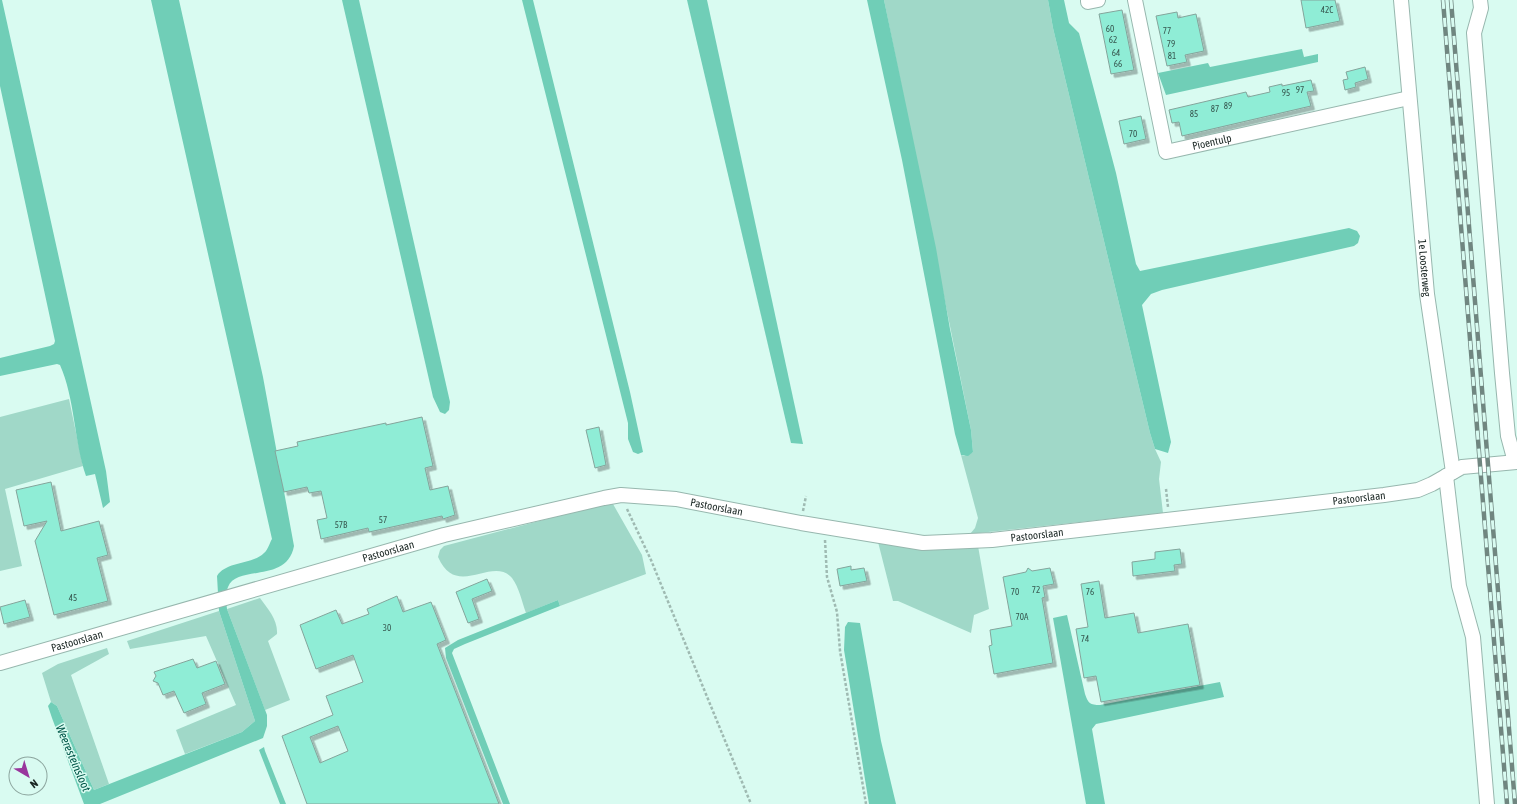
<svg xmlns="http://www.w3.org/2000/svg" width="1517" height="804" font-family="'Asap Condensed',sans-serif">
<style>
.green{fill:#a0d8c8}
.water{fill:#70ceb7}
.building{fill:#8fedd6;stroke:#84a49b;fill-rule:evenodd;filter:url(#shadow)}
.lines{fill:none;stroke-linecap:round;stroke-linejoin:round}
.minor-casing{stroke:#97b7ae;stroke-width:16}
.path{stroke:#9fbab2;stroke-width:2.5;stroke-dasharray:3 2;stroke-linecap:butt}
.minor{stroke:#fff;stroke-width:14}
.rail-casing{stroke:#708680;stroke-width:4.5}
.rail{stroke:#d9fbf1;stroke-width:3;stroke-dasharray:9;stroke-linecap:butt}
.labels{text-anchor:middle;stroke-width:3;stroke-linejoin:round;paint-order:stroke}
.number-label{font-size:9px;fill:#375850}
.street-label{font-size:11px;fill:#1a2623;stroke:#d9fbf1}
.water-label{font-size:12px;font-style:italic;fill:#015648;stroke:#d9fbf1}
</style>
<defs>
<filter id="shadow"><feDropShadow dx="3.5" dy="3.5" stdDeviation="0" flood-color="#0004"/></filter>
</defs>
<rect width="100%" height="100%" fill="#d9fbf1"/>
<g class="green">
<polygon points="884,0 1048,0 1053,28 1150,433 1155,449 1161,462 1159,479 1163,513 970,534 975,528 978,518 961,455 964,456 973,452 971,430"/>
<polygon points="69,399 83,466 5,489 22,566 0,571 0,417"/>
<path d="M613 504 642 555 646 574 560 606 558 600 526 613C522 602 519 587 512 578 492 555 457 600 438 557L440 550 444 546 592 507Z"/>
<polygon points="878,542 978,546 989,609 974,615 971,633 898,601 893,601"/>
<path d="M260 598C268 609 278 620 277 634L268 641 290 700 265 710 227 609Z"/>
<polygon points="219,611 255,721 242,732 185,754 176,730 236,705 206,636 130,649 127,641"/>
<polygon points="107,648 109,654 71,675 109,784 94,790 57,706 51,702 42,673 58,664"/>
</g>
<g class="water">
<path d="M0 0H2L106 471 110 502 103 508 95 474 86 476C74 441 75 399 60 365L57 364 0 376V358L50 346 54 344 55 341 0 86Z"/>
<path d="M151 0H179L263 377 294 546C287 584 237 564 228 587 225 594 226 602 227 609L267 715V726L263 738 100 804H84L52 718 48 706 51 702 57 706 94 790 242 732 255 721 219 611 217 576C226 561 252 565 264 553 268 550 270 542 272 539Z"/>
<polygon points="342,0 359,0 450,402 449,410 445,414 440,412 433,397"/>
<polygon points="522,0 533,0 630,392 643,452 638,454 633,452 628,439 628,423"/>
<polygon points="687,0 707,0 803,444 791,443"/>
<polygon points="867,0 884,0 936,248 950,329 971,430 973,452 968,456 961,455 955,434 902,160"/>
<polygon points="1048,0 1064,0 1069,23 1079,33 1116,173 1136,264 1140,271 1349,228 1357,231 1360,236 1358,243 1354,246 1162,290 1151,294 1142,305 1171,442 1168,453 1155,449 1150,433 1053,28"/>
<polygon points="1302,49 1304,57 1318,54 1318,62 1166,95 1158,73 1208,63 1210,67"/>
<polygon points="558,600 560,606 465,644 454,649 452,653 510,804 503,804 446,658 445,648 458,640"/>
<path d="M1067 615 1085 694C1088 703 1090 705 1100 705L1220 682 1224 697 1096 724 1092 729 1105 804H1086L1053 618Z"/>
<polygon points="848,622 860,623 881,741 896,804 869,804 844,650 845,627"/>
<polygon points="264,747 265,751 286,804 280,804 259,750"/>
</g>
<g class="building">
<polygon points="1301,0 1335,0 1340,21 1306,28"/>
<polygon points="1122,10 1134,70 1111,74 1099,14"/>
<polygon points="1177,12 1178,18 1196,14 1204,51 1185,55 1187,62 1167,66 1156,16"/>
<polygon points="1365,67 1368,79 1355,83 1356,87 1345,90 1343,80 1348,79 1346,72"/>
<polygon points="1311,80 1314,91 1307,92 1311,106 1182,136 1179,122 1172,123 1169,110 1246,92 1248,97 1270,92 1269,87 1282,84 1282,86"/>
<polygon points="1141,116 1146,139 1124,144 1119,121"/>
<polygon points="422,417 433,466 425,468 430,490 448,486 455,515 443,519 442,516 369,532 368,528 321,539 317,520 327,518 321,491 309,493 307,487 284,492 275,451 298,446 297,442 386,423 386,425"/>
<polygon points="599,427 606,465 595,468 586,430"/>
<polygon points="51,482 61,531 99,521 108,555 97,558 108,601 54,615 35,541 47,521 24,526 16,490"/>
<polygon points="1180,549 1182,564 1174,565 1175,571 1133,576 1132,562 1155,559 1155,552"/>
<polygon points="851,566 851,570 864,568 867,581 840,586 837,569"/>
<polygon points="1028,568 1032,571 1050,568 1054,584 1043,586 1045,597 1042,598 1053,663 994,674 989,646 992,645 990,630 1012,626 1003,577 1026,572"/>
<polygon points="487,579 492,591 472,599 479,619 468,623 456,592"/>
<polygon points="1099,581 1105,618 1134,613 1138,633 1188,624 1200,685 1101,702 1096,676 1084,678 1076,629 1088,627 1081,584"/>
<path d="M397 596 403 612 431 602 446 640 437 644 499 804H307L282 736 333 715 326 696 363 682 353 655 316 669 300 625 336 610 342 624 369 614 367 609ZM338 726 348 751 320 763 310 737Z"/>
<polygon points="25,600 30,617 4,624 0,607"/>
<polygon points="193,659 197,668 216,661 225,684 202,693 206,704 184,713 174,691 163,695 158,683 153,681 156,676 154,672"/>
</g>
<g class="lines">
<g class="minor-casing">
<g id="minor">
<polyline points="1088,0 1088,2 1098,0"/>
<path id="s1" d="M1135 0 1166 152 1409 98"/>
<path id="s2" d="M1401 0 1427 294 1453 472"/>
<polyline points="1480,0 1481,8 1474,33 1502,373 1508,436 1515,462"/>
<polyline points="1446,476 1459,586 1473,637 1487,804"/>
<path id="s3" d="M0 663 444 535 604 498 621 495 676 499 801 523 923 543 992 540 1384 495 1418 490 1432 484 1462 467 1517 462"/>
</g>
</g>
<g class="path">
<polyline points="1166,489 1168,507"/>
<polyline points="627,509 651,560 751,804"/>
<polyline points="803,511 806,496"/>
<polyline points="825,540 827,577 837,612 840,651 866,804"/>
</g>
<use href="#minor" class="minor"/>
<g class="rail-casing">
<g id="rail">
<polyline points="1443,0 1507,804"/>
<polyline points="1451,0 1515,804"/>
</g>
</g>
<use href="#rail" class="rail"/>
</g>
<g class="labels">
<g class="number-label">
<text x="1327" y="13">42C</text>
<text x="1110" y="32">60</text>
<text x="1167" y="34">77</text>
<text x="1113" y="43">62</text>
<text x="1171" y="47">79</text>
<text x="1116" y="56">64</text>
<text x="1172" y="59">81</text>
<text x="1118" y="67">66</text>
<text x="1300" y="93">97</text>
<text x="1286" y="96">95</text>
<text x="1228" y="109">89</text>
<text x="1215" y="112">87</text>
<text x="1194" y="117">85</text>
<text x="1133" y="137">70</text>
<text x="383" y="523">57</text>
<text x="341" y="528">57B</text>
<text x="1036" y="593">72</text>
<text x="1015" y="595">70</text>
<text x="1090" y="595">76</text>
<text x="73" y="601">45</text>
<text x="1022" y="620">70A</text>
<text x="387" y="631">30</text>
<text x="1085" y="642">74</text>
</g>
<g class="street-label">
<text dy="4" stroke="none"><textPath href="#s1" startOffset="202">Pioentulp</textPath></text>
<text dy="4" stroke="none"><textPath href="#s2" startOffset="269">1e Loosterweg</textPath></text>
<text dy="4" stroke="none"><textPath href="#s3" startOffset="1388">Pastoorslaan</textPath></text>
<text dy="4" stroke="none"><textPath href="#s3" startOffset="740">Pastoorslaan</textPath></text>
<text dy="4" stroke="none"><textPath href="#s3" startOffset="1064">Pastoorslaan</textPath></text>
<text dy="4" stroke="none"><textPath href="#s3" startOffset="404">Pastoorslaan</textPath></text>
<text dy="4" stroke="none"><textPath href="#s3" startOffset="80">Pastoorslaan</textPath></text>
</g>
<g class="water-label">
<text transform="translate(73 758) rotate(67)" y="4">Weeresteinsloot</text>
</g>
</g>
<g transform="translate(28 776) rotate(142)"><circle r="19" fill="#d9fbf1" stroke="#8da69f"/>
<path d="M0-3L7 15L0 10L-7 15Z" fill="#99369d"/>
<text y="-6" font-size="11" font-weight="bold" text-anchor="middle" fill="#1a2623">N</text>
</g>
</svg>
